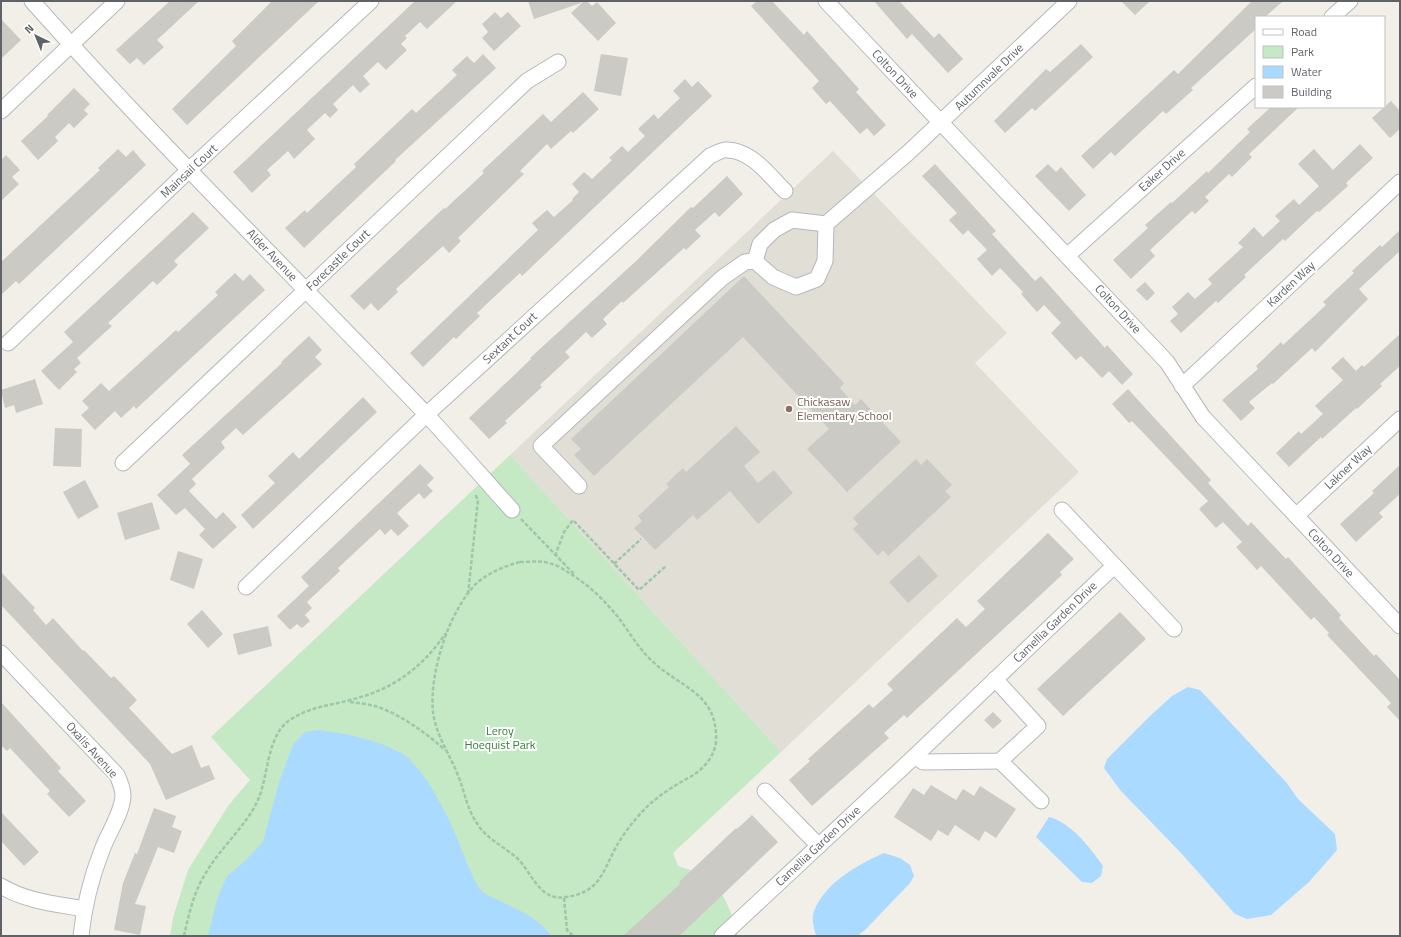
<svg xmlns="http://www.w3.org/2000/svg" width="1401" height="937" font-family="'Titillium Web',sans-serif">
<style>
.education{fill:#e1ded6}
.green{fill:#c5e8c5}
.water{fill:#aadaff}
.building{fill:#cccac5}
.lines{fill:none;stroke-linecap:round;stroke-linejoin:round}
.minor-casing{stroke:#b5b8bc;stroke-width:17}
.path{stroke:#9cc7a9;stroke-width:2.5;stroke-dasharray:4 2;stroke-linecap:butt}
.minor{stroke:#fff;stroke-width:15}
.education-dot{fill:#8d6e63;stroke:#fff;stroke-width:1.5}
.labels{text-anchor:middle;stroke-width:4;stroke-linejoin:round;paint-order:stroke}
.street-label{font-size:12px;fill:#5f6368;stroke:#fff}
.education-label{font-size:12px;fill:#785e54;stroke:#fff;text-anchor:start}
.park-label{font-size:12px;fill:#348238;stroke:#fff}
</style>
<rect width="100%" height="100%" fill="#f1efe8"/>
<polygon class="education" points="833,151 1007,333 975,363 1079,472 781,752 510,455"/>
<path class="green" d="M510 455 781 752 673 853 678 866C686 869 696 871 704 875 722 885 734 917 738 936H170L173 918 188 870 228 806 250 780 211 737Z"/>
<g class="water">
<polygon points="1188,687 1200,690 1286,782 1298,799 1335,834 1337,850 1309,882 1271,915 1247,919 1235,914 1182,854 1121,791 1104,768 1107,759 1150,716 1172,696"/>
<path d="M319 730C347 734 376 739 401 753 423 765 450 819 459 843 464 855 474 884 483 892 486 895 492 897 496 899 516 909 538 917 551 936H208L217 899 227 876 245 861 263 842 280 779 293 745 305 732Z"/>
<path d="M1049 817C1072 823 1090 848 1103 866L1101 876 1092 883 1082 882 1036 837Z"/>
<path d="M884 853 900 858 910 865 914 876 910 883 865 930 857 936 816 935C814 928 811 919 814 911 826 882 857 865 884 853Z"/>
</g>
<g class="building">
<polygon points="170,1 199,1 157,40 164,47 144,65 137,58 130,64 116,50"/>
<polygon points="272,1 319,1 187,125 172,109 236,46 232,41"/>
<polygon points="415,1 457,1 427,29 420,22 405,36 407,38 401,44 407,50 386,70 378,62 363,76 370,84 360,93 353,85 333,104 338,110 330,118 325,113 307,130 315,139 294,159 288,151 267,170 271,175 252,193 233,172"/>
<polygon points="528,1 580,1 581,3 534,19"/>
<polygon points="584,1 587,1 592,6 597,2 616,23 598,41 571,13"/>
<polygon points="757,1 772,1 804,35 807,31 859,89 856,92 886,125 874,136 867,128 860,134 830,101 826,104 812,88 819,81 751,6"/>
<polygon points="874,1 899,1 934,38 939,33 963,59 948,73 912,34 907,39"/>
<polygon points="1121,1 1150,1 1135,15"/>
<polygon points="1252,1 1283,1 1265,17 1256,17 1256,29 1191,88 1193,90 1166,114 1163,111 1115,156 1111,152 1093,169 1081,156 1174,70 1178,74"/>
<polygon points="495,12 501,18 508,12 521,26 494,51 482,38 488,32 482,24"/>
<polygon points="1,19 21,40 1,59"/>
<polygon points="1081,44 1093,57 1035,111 1032,108 1005,133 994,121 1046,69 1050,72"/>
<polygon points="483,54 496,68 395,160 396,161 304,248 285,228 305,210 307,213 356,167 354,164 412,109 416,113 457,75 452,70 467,56 474,63"/>
<polygon points="601,54 628,58 621,96 594,91"/>
<polygon points="685,79 692,87 698,81 712,96 522,276 520,273 477,313 480,316 456,339 454,337 423,367 410,353 538,230 532,223 547,210 554,217 573,200 572,199 579,192 572,184 584,172 592,179 612,160 609,158 622,146 628,152 645,136 638,129 654,114 658,119 680,98 673,91"/>
<polygon points="74,88 90,104 84,110 88,114 74,128 69,123 55,137 58,141 38,160 21,141 48,116 47,115"/>
<polygon points="583,92 599,109 573,133 571,131 551,149 547,144 520,171 524,174 458,238 461,241 449,253 443,246 396,289 398,292 378,311 371,303 364,310 350,296 444,208 445,209 484,173 482,171 543,114 551,122"/>
<polygon points="1391,101 1400,111 1400,129 1390,138 1372,118"/>
<polygon points="1271,107 1299,107 1249,154 1252,157 1232,177 1229,174 1205,197 1209,201 1195,214 1192,211 1150,250 1155,256 1131,279 1113,260 1148,228 1145,225 1171,202 1172,203 1207,171 1208,173 1250,132 1247,129"/>
<polygon points="1360,144 1373,158 1346,183 1348,186 1319,212 1317,211 1285,241 1283,239 1244,275 1246,277 1218,303 1216,301 1181,333 1170,321 1178,314 1172,307 1188,292 1195,299 1212,284 1208,279 1243,247 1238,243 1254,227 1263,237 1280,221 1275,216 1294,199 1299,205 1319,186 1298,164 1314,149 1333,170"/>
<polygon points="118,149 126,157 133,150 146,165 19,284 16,281 1,295 1,262 100,170 98,168"/>
<polygon points="6,155 20,170 12,177 19,184 1,201 1,160"/>
<polygon points="935,164 996,231 992,234 1035,281 1041,276 1105,348 1107,345 1133,374 1122,385 1109,371 1102,378 1081,356 1076,360 1051,333 1061,323 1044,305 1037,312 1021,294 1023,292 1000,268 992,276 977,259 987,250 968,230 963,235 949,220 957,213 922,176"/>
<polygon points="1048,164 1056,172 1061,167 1086,195 1069,211 1035,176"/>
<polygon points="727,176 743,194 719,217 715,212 695,230 701,236 686,250 684,248 623,303 622,301 603,319 607,324 592,338 586,332 565,352 570,357 540,385 542,387 505,421 507,423 489,439 469,418 531,359 530,358 635,262 691,207 693,208"/>
<polygon points="193,212 209,228 174,261 178,265 157,285 153,281 108,323 112,326 77,358 81,363 74,369 77,372 59,390 41,371 73,342 64,332"/>
<polygon points="1400,230 1400,251 1359,289 1368,299 1315,352 1312,348 1273,384 1272,383 1249,402 1255,408 1241,421 1222,400 1258,369 1256,366 1281,342 1283,345 1326,305 1323,302 1354,273 1352,271 1380,245 1382,247"/>
<polygon points="235,273 243,281 250,274 265,290 136,409 134,406 121,418 115,411 95,430 81,415 89,408 82,401 101,383 109,391 176,330 178,332 218,295 215,292"/>
<polygon points="744,276 844,383 840,388 855,405 861,399 901,442 847,492 807,449 829,429 743,337 594,476 574,455 581,449 571,439"/>
<polygon points="1145,282 1155,293 1147,301 1136,290"/>
<polygon points="1400,334 1400,366 1380,384 1382,386 1357,409 1356,408 1322,439 1321,437 1289,467 1276,453 1299,431 1301,434 1323,414 1315,406 1343,380 1331,368 1343,357 1356,371 1362,365 1364,367"/>
<polygon points="309,336 322,350 315,357 322,364 243,435 236,428 221,442 225,448 192,479 196,484 189,491 216,519 223,512 237,527 213,549 199,535 205,529 185,508 176,515 157,495 190,464 182,455 282,363 281,362"/>
<polygon points="35,379 43,404 16,413 14,405 5,408 1,390"/>
<polygon points="1128,389 1211,480 1208,483 1248,526 1251,522 1286,559 1288,557 1341,615 1339,618 1374,656 1376,654 1400,680 1400,721 1387,707 1391,703 1327,635 1329,633 1314,617 1311,620 1261,566 1257,570 1236,547 1242,542 1223,522 1216,528 1199,509 1208,501 1132,421 1129,423 1112,404"/>
<polygon points="363,397 377,412 253,529 241,515 275,483 268,476 293,452 299,459"/>
<polygon points="736,426 760,452 744,466 758,483 774,470 793,493 758,524 730,491 697,520 693,515 655,550 634,528 642,521 638,516 669,487 666,484 683,468 686,472"/>
<polygon points="55,428 82,429 81,467 53,466"/>
<polygon points="916,459 921,465 927,459 952,485 945,491 951,497 888,556 883,550 878,556 853,529 858,524 853,518"/>
<polygon points="420,464 434,478 427,485 433,491 424,499 419,493 397,513 409,526 398,536 391,529 385,535 380,529 338,568 340,571 307,602 312,608 305,615 310,621 302,628 297,624 290,630 277,616 309,586 301,577"/>
<polygon points="1400,465 1400,494 1379,513 1383,517 1356,542 1340,524 1374,493 1372,491"/>
<polygon points="85,480 99,507 78,519 63,492"/>
<polygon points="152,502 160,529 125,540 117,513"/>
<polygon points="1048,533 1074,559 1060,572 1062,575 907,718 904,715 884,733 889,738 812,806 789,780 810,761 808,759 869,704 873,708 893,690 887,684 957,618 966,627 985,609 977,601"/>
<polygon points="178,551 203,559 194,589 170,580"/>
<polygon points="919,555 938,576 908,603 889,582"/>
<polygon points="1,572 35,608 33,610 46,625 53,618 83,651 84,650 111,678 114,676 137,700 129,708 172,754 192,745 201,768 209,765 215,779 166,800 150,764 1,605"/>
<polygon points="202,610 223,634 208,648 187,624"/>
<polygon points="1120,612 1146,639 1063,716 1037,689"/>
<polygon points="268,626 272,646 238,655 233,634"/>
<polygon points="1,702 61,768 58,771 86,801 69,817 47,794 50,791 10,748 7,751 1,745"/>
<polygon points="993,712 1002,721 993,729 984,720"/>
<polygon points="931,785 956,800 963,789 974,796 980,786 1016,809 996,838 985,831 979,841 955,825 948,836 938,830 931,841 894,817 913,788 924,795"/>
<polygon points="154,808 176,816 172,827 182,831 174,853 158,847 135,904 146,906 140,935 114,930 123,883 135,853 137,854"/>
<polygon points="1,812 39,852 24,866 1,841"/>
<polygon points="752,815 778,842 692,924 679,936 623,936 680,884 679,882 736,828 737,829"/>
</g>
<g class="lines">
<g class="minor-casing">
<g id="minor">
<path d="M32 1C158 143 294 276 425 413 455 445 483 478 512 510"/>
<polyline points="826,1 1167,362 1203,417 1400,626"/>
<polyline points="1332,17 1350,1"/>
<polyline points="1,111 117,1"/>
<polyline points="1068,255 1256,86"/>
<polyline points="755,261 760,244 774,230 792,220 826,224"/>
<polyline points="8,343 189,170 371,1"/>
<polyline points="1182,386 1400,182"/>
<polyline points="123,463 527,81 558,62"/>
<polyline points="579,486 541,446 722,278 745,262 755,261 773,277 796,287 817,279 825,261 826,224 909,152 1069,1"/>
<polyline points="1062,510 1174,629"/>
<polyline points="1296,516 1400,419"/>
<path d="M246 587 426 415 710 156C715 154 722 149 727 150 751 150 769 175 785 191"/>
<path d="M1 653 117 775C120 782 123 788 123 796 122 814 108 833 102 850 91 878 84 906 81 936"/>
<polyline points="915,756 923,762 1000,761 1038,726 995,679"/>
<polyline points="1000,761 1041,801"/>
<polyline points="765,791 819,846"/>
<path d="M1 886C25 901 57 904 84 909"/>
<polyline points="722,936 915,756 1114,566"/>
</g>
</g>
<g class="path">
<polyline points="521,519 574,574"/>
<polyline points="555,556 564,532 573,520 639,590 666,566"/>
<path d="M520 562C527 562 536 561 544 562 553 563 562 568 569 573 588 584 604 600 618 617 628 630 637 646 649 658 678 688 718 691 716 741 715 756 703 770 690 777 668 789 650 801 635 820 628 828 621 838 616 847 602 873 600 892 566 897 540 902 532 873 518 859 506 848 491 841 481 829 466 810 466 794 457 773 449 753 436 735 433 712 429 674 449 609 478 582 490 572 505 566 520 562Z"/>
<polyline points="614,564 641,539"/>
<polyline points="468,594 478,500 475,494"/>
<path d="M350 702C359 703 369 704 378 707 403 716 426 733 445 750"/>
<polyline points="564,898 567,930 573,936"/>
<path d="M184 936C189 913 194 891 207 871 222 846 246 826 258 800 268 778 267 734 290 720 309 707 328 706 350 700 392 690 421 669 446 633"/>
</g>
<use href="#minor" class="minor"/>
</g>
<circle class="education-dot" cx="789" cy="409" r="4"/>
<g class="labels">
<g class="street-label">
<text transform="translate(895 74) rotate(47)" y="4">Colton Drive</text>
<text transform="translate(989 77) rotate(-44)" y="4">Autumnvale Drive</text>
<text transform="translate(1162 170) rotate(-42)" y="4">Eaker Drive</text>
<text transform="translate(189 171) rotate(-43)" y="4">Mainsail Court</text>
<text transform="translate(272 255) rotate(46)" y="4">Alder Avenue</text>
<text transform="translate(338 260) rotate(-44)" y="4">Forecastle Court</text>
<text transform="translate(1291 284) rotate(-43)" y="4">Karden Way</text>
<text transform="translate(1118 309) rotate(47)" y="4">Colton Drive</text>
<text transform="translate(510 338) rotate(-43)" y="4">Sextant Court</text>
<text transform="translate(1348 467) rotate(-43)" y="4">Lakner Way</text>
<text transform="translate(1331 553) rotate(47)" y="4">Colton Drive</text>
<text transform="translate(1055 622) rotate(-44)" y="4">Camellia Garden Drive</text>
<text transform="translate(92 750) rotate(48)" y="4">Oxalis Avenue</text>
<text transform="translate(818 846) rotate(-43)" y="4">Camellia Garden Drive</text>
</g>
<g class="education-label">
<text x="797" y="406">Chickasaw<tspan x="797" dy="14">Elementary School</tspan></text>
</g>
<g class="park-label">
<text x="500" y="735">Leroy<tspan x="500" dy="14">Hoequist Park</tspan></text>
</g>
</g>
<rect width="1401" height="937" fill="none" stroke="#5f6368" stroke-width="4"/>
<rect x="1255" y="16" width="130" height="92" fill="#ffffff" stroke="#bfc1c3"/>
<rect x="1263" y="29" width="20" height="6" fill="#ffffff" stroke="#bfc1c3"/>
<text x="1291" y="36" font-size="12" fill="#5f6368">Road</text>
<rect x="1263" y="46" width="20" height="12" fill="#c5e8c5" stroke="#bfc1c3"/>
<text x="1291" y="56" font-size="12" fill="#5f6368">Park</text>
<rect x="1263" y="66" width="20" height="12" fill="#aadaff" stroke="#bfc1c3"/>
<text x="1291" y="76" font-size="12" fill="#5f6368">Water</text>
<rect x="1263" y="86" width="20" height="12" fill="#cccac5" stroke="#bfc1c3"/>
<text x="1291" y="96" font-size="12" fill="#5f6368">Building</text>
<g transform="translate(36 36) rotate(317)" stroke="#ffffff" stroke-width="3" paint-order="stroke">
<path d="M0-3L7 15L0 10L-7 15Z" fill="#5f6368"/>
<text y="-6" font-size="11" font-weight="bold" text-anchor="middle" fill="#5f6368">N</text>
</g>
</svg>
